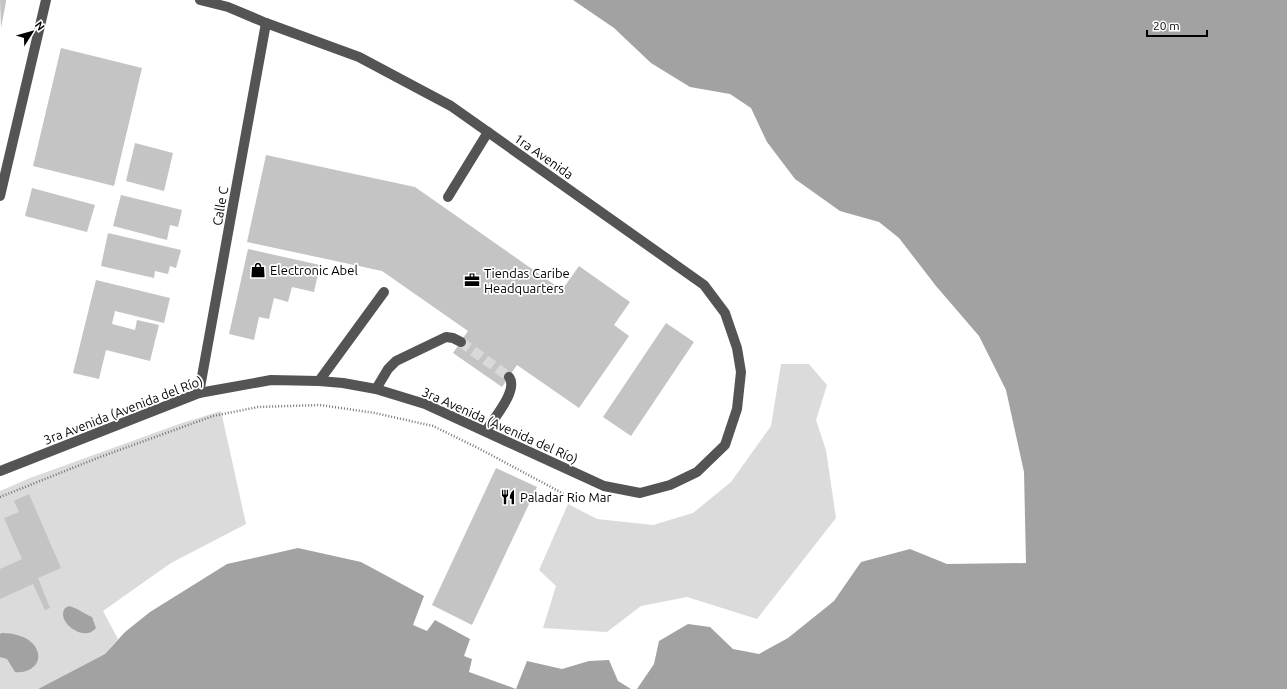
<svg xmlns="http://www.w3.org/2000/svg" width="1287" height="689" font-family="Ubuntu,sans-serif">
<style>
.green{fill:#dbdbdb}
.water{fill:#a2a2a2}
.building{fill:#c4c4c4}
.lines{fill:none;stroke-linecap:round;stroke-linejoin:round}
.minor-tunnel{stroke:#d9d9d9;stroke-width:10;stroke-dasharray:10 5;stroke-linecap:butt}
.path{stroke:#767676;stroke-width:2.5;stroke-dasharray:1 2;stroke-linecap:butt}
.minor{stroke:#545454;stroke-width:10}
.labels{text-anchor:middle;stroke-width:3.5;stroke-linejoin:round;paint-order:stroke}
.street-label{font-size:13px;fill:#000;stroke:#fff}
.poi-label{font-size:13px;fill:#000;stroke:#fff;text-anchor:start}
</style>
<rect width="100%" height="100%" fill="#fff"/>
<g class="green">
<polygon points="781,364 809,364 827,385 816,420 826,450 836,518 757,619 687,597 641,606 607,632 543,628 556,586 539,570 568,504 597,519 653,525 693,513 731,482 771,426"/>
<polygon points="221,411 246,524 171,563 103,611 118,639 105,654 38,689 0,689 0,491 30,478 179,424"/>
</g>
<g class="water">
<polygon points="573,0 1287,0 1287,689 637,689 654,664 659,641 688,624 710,627 733,649 759,654 788,638 834,601 861,562 910,549 947,564 1026,563 1024,472 1006,390 979,336 936,286 899,238 879,222 840,211 795,179 767,142 751,108 730,94 690,87 651,63 614,28"/>
<polygon points="298,548 361,562 424,596 413,625 427,631 435,620 470,639 464,656 472,659 469,672 516,689 527,661 562,669 589,661 609,660 618,681 631,689 38,689 105,654 125,632 150,612 227,564"/>
<path d="M69 606C78 608 84 614 92 617L96 628C86 641 63 627 63 614 63 612 64 610 65 608Z"/>
<path d="M2 633C13 633 27 636 34 645 46 661 31 674 15 672L7 659 0 657V634Z"/>
</g>
<g class="building">
<polygon points="0,0 6,0 6,2 1,28"/>
<polygon points="61,48 142,68 114,186 33,166"/>
<polygon points="135,143 173,153 164,191 126,181"/>
<polygon points="266,155 415,187 562,290 579,266 630,302 614,325 629,336 579,408 517,365 502,387 453,353 468,331 382,271 247,242"/>
<polygon points="32,188 95,205 87,232 25,216"/>
<polygon points="121,195 182,210 178,227 170,225 167,240 113,226"/>
<polygon points="108,233 181,250 176,268 170,266 168,274 155,271 154,278 101,266"/>
<polygon points="248,249 320,265 314,292 292,287 288,302 274,298 269,319 259,317 254,340 229,334"/>
<polygon points="96,280 170,298 164,323 115,311 112,324 135,330 137,320 159,325 150,361 106,350 99,379 73,373"/>
<polygon points="666,323 694,342 631,436 603,417"/>
<polygon points="496,468 537,487 472,625 432,605"/>
<polygon points="29,494 61,568 38,578 50,608 45,610 33,584 0,599 0,569 22,559 4,518 19,512 14,501"/>
</g>
<g class="lines">
<polyline class="minor-tunnel" points="461,342 509,377"/>
<polyline class="path" points="0,497 100,457 213,416 258,407 320,405 375,413 433,426 478,448 564,494"/>
<g class="minor">
<polyline points="0,196 46,0"/>
<polyline points="448,197 488,132"/>
<polyline points="319,381 384,292"/>
<polyline points="376,389 388,369 396,361 446,337 453,338 461,342"/>
<polyline points="199,393 266,23"/>
<path d="M486 431C493 419 519 390 509 377"/>
<polyline points="0,471 199,393 271,380 319,381 343,383 376,389 425,404 604,486 640,493 670,485 697,472 725,445 737,409 741,372 737,348 725,313 704,285 451,106 359,57 266,23 228,7 200,0"/>
</g>
</g>
<defs>
<g id="shop-bare" transform="scale(1.2)"><path d="M-5-2.5h2.3a2.7 3.5 0 0 1 5.4 0H5L5.5 6h-11ZM-1.5-2.5h3a1.5 2.3 0 0 0-3 0Z" fill="#000" stroke="#fff" stroke-width="2.5" paint-order="stroke"/></g>
<g id="office-bare" transform="scale(1.2)"><path d="M-6-3h4V-5.5h4V-3h4V5H-6ZM-1-4.5V-3h2v-1.5ZM-6 0V1H6V0Z" fill="#000" stroke="#fff" stroke-width="2.5" paint-order="stroke"/></g>
<g id="restaurant-bare" transform="scale(1.2)"><path d="M-5-6h1v4h1v-4h1v4h1v-4h1v5L-1.5 .5V6h-2V.5L-5-1ZM5-6V6H3V1.5H1.5Q1.5-4 5-6Z" fill="#000" stroke="#fff" stroke-width="2.5" paint-order="stroke"/></g>
</defs>
<g fill-rule="evenodd">
<use href="#shop-bare" x="258" y="270"/>
<use href="#office-bare" x="472" y="280"/>
<use href="#restaurant-bare" x="508" y="497"/>
</g>
<g class="labels">
<g class="street-label">
<text transform="translate(544 156) rotate(35)" y="5">1ra Avenida</text>
<text transform="translate(220 206) rotate(-80)" y="5">Calle C</text>
<text transform="translate(123 410) rotate(-21)" y="5">3ra Avenida (Avenida del Río)</text>
<text transform="translate(500 425) rotate(24)" y="5">3ra Avenida (Avenida del Río)</text>
</g>
<g class="poi-label">
<text x="270" y="275">Electronic Abel</text>
<text x="484" y="278">Tiendas Caribe<tspan x="484" dy="15">Headquarters</tspan></text>
<text x="520" y="502">Paladar Rio Mar</text>
</g>
</g>
<g transform="translate(32 32) rotate(53)" stroke="#ffffff" stroke-width="3" paint-order="stroke">
<path d="M0-3L7 15L0 10L-7 15Z" fill="#000000"/>
<text y="-6" font-size="11" font-weight="bold" text-anchor="middle" fill="#000000">N</text>
</g>
<path d="M1147 30v6h60v-6" fill="none" stroke="#000000" stroke-width="2"/>
<text x="1153" y="30" font-size="12" fill="#000000" stroke="#ffffff" stroke-width="3" paint-order="stroke">20 m</text>
</svg>
